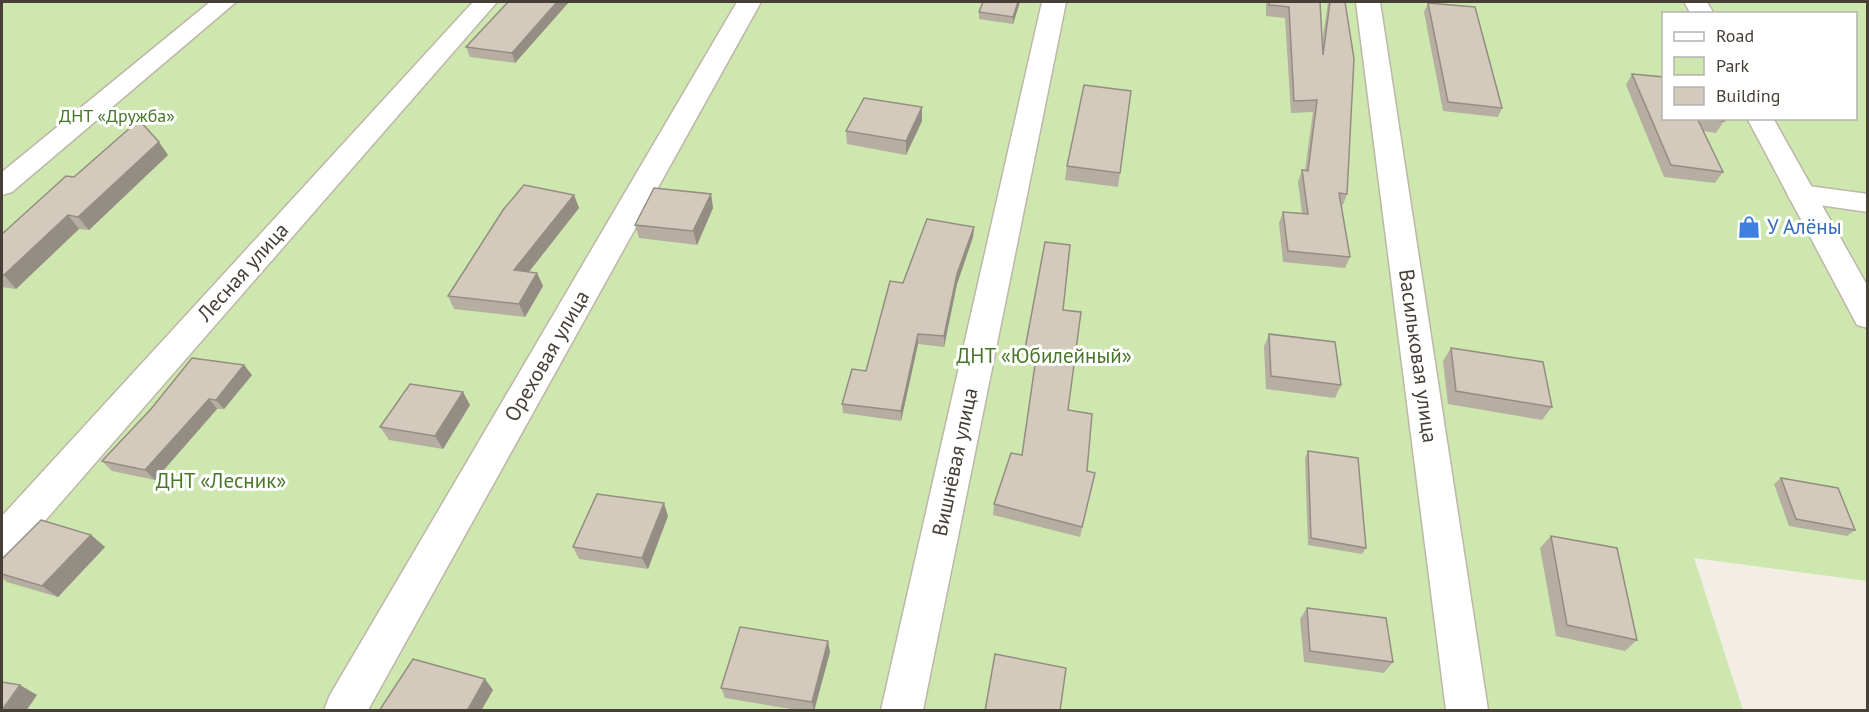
<svg xmlns="http://www.w3.org/2000/svg" width="1869" height="712" font-family="'PT Sans',sans-serif">
<style>
.green{fill:#cee7ae;fill-rule:evenodd}
.lines{fill:none;stroke-linecap:round;stroke-linejoin:round}
.minor-casing{stroke:#beb6a8;stroke-width:3}
.tertiary-casing{stroke:#beb6a8;stroke-width:3}
.minor{fill:#fff;fill-rule:evenodd}
.tertiary{fill:#fff;fill-rule:evenodd}
.wall{fill:#b6aea1}
.shaded-wall{fill:#948d83}
.building{fill:#d4cabb;stroke:#948d83;stroke-width:1.5}
.labels{text-anchor:middle;stroke-width:6;stroke-linejoin:round;paint-order:stroke}
.far-park-label{font-size:18px;fill:#477629;stroke:#fff}
.shop-label{font-size:21px;fill:#366cbe;stroke:#fff;text-anchor:start}
.street-label{font-size:21px;fill:#453f35;stroke:#fff}
.park-label{font-size:21px;fill:#477629;stroke:#fff}
</style>
<rect width="100%" height="100%" fill="#f3eee5"/>
<path class="green" d="M2 2H1867V581L1694 558 1743 710H2ZM1664 14H1856V118H1664Z"/>
<g class="lines">
<g class="minor-casing">
<g id="minor">
<polygon points="210,2 236,2 12,192 2,195 2,172"/>
<polygon points="473,2 497,2 16,554 2,559 2,516"/>
<polygon points="737,2 761,2 368,710 324,710 330,695"/>
<polygon points="1042,2 1066,2 923,710 881,710"/>
<polygon points="1356,2 1380,2 1488,710 1446,710"/>
<polygon points="1801,185 1868,194 1868,212 1791,201 1787,194 1791,187"/>
</g>
</g>
<g class="tertiary-casing">
<g id="tertiary">
<polygon points="1684,2 1707,2 1714,14 1691,14"/>
<polygon points="1747,118 1773,118 1868,287 1868,328 1857,325"/>
</g>
</g>
<use href="#minor" class="minor"/>
<use href="#tertiary" class="tertiary"/>
</g>
<g class="wall">
<polygon points="508,2 569,2 515,63 470,57 466,47"/>
<polygon points="983,2 1020,2 1013,24 979,19 979,12"/>
<polygon points="1266,2 1320,2 1322,43 1328,2 1345,2 1347,194 1343,205 1341,205 1350,257 1345,268 1283,262 1279,223 1283,212 1302,213 1298,182 1302,170 1305,170 1313,112 1291,113 1285,18 1266,16"/>
<polygon points="1428,3 1502,108 1498,117 1443,111 1424,12"/>
<polygon points="1632,74 1722,118 1724,121 1716,133 1703,131 1723,172 1715,183 1664,177 1626,85"/>
<polygon points="922,121 906,155 847,144 846,131"/>
<polygon points="168,155 89,230 79,229 16,289 2,287 2,234 74,177"/>
<polygon points="1067,166 1120,173 1118,187 1065,180"/>
<polygon points="711,194 713,208 697,245 639,238 635,225"/>
<polygon points="574,195 579,208 529,272 537,273 543,286 525,317 454,309 448,296"/>
<polygon points="974,227 973,237 957,284 944,347 918,344 901,421 843,413 842,404 866,371 903,283"/>
<polygon points="1063,310 1068,410 1087,471 1095,473 1080,537 993,515 994,504 1022,455 1036,363 1024,361 1025,349"/>
<polygon points="1269,334 1341,385 1335,398 1266,389 1264,347"/>
<polygon points="1451,348 1552,407 1542,420 1448,404 1443,361"/>
<polygon points="252,375 224,409 217,409 155,480 112,471 102,461 151,409"/>
<polygon points="470,405 443,449 389,440 380,427"/>
<polygon points="1308,451 1366,548 1362,554 1308,545 1305,458"/>
<polygon points="1781,478 1855,530 1847,536 1789,526 1774,484"/>
<polygon points="668,516 648,569 579,559 573,547"/>
<polygon points="91,535 105,547 58,597 7,582 2,578 2,559"/>
<polygon points="1551,536 1637,640 1625,651 1556,636 1540,548"/>
<polygon points="1307,608 1393,662 1384,673 1304,662 1300,619"/>
<polygon points="830,652 814,711 803,711 725,698 721,688"/>
</g>
<g class="shaded-wall">
<polygon points="557,2 569,2 515,63 512,53"/>
<polygon points="1018,2 1020,2 1013,24 1013,17"/>
<polygon points="922,107 922,121 906,155 906,141"/>
<polygon points="159,142 168,155 89,230 78,217"/>
<polygon points="711,194 713,208 697,245 693,231"/>
<polygon points="574,195 579,208 520,283 514,270"/>
<polygon points="68,215 79,229 16,289 4,275"/>
<polygon points="974,227 973,237 957,284 944,347 944,336 957,274"/>
<polygon points="537,273 543,286 525,317 519,304"/>
<polygon points="918,334 918,344 901,421 901,411"/>
<polygon points="244,365 252,375 224,409 216,400"/>
<polygon points="463,392 470,405 443,449 435,436"/>
<polygon points="209,399 217,409 155,480 145,470"/>
<polygon points="664,503 668,516 648,569 642,558"/>
<polygon points="91,535 105,547 58,597 42,586"/>
<polygon points="828,641 830,652 814,711 812,702"/>
<polygon points="485,679 493,690 481,711 467,711"/>
<polygon points="20,685 37,695 26,711 2,711"/>
</g>
<g class="building">
<polygon points="508,2 557,2 512,53 466,47"/>
<polygon points="983,2 1018,2 1013,17 979,12"/>
<polygon points="1269,2 1320,2 1323,55 1330,2 1345,2 1354,59 1347,194 1339,193 1350,257 1288,251 1283,212 1308,214 1302,170 1308,171 1317,100 1294,101 1289,7 1269,5"/>
<polygon points="1428,3 1475,7 1502,108 1448,102"/>
<polygon points="1632,74 1664,77 1664,118 1697,118 1723,172 1671,165"/>
<polygon points="1084,85 1131,91 1120,173 1067,166"/>
<polygon points="864,98 922,107 906,141 846,131"/>
<polygon points="1697,118 1722,118 1724,121"/>
<polygon points="139,120 159,142 78,217 68,215 4,275 2,275 2,234 66,176 74,177"/>
<polygon points="524,185 574,195 514,270 537,273 519,304 448,296 503,210"/>
<polygon points="654,188 711,194 693,231 635,225"/>
<polygon points="927,219 974,227 957,274 944,336 918,334 901,411 842,404 852,369 866,371 890,281 903,283"/>
<polygon points="1045,242 1070,245 1063,310 1081,312 1068,410 1092,414 1087,471 1095,473 1082,527 994,504 1011,453 1022,455 1037,351 1025,349"/>
<polygon points="1269,334 1335,342 1341,385 1271,376"/>
<polygon points="1451,348 1543,362 1552,407 1456,391"/>
<polygon points="192,358 244,365 216,400 209,399 145,470 102,461 151,409"/>
<polygon points="410,384 463,392 435,436 380,427"/>
<polygon points="1308,451 1358,458 1366,548 1311,538"/>
<polygon points="1781,478 1838,488 1855,530 1796,519"/>
<polygon points="597,494 664,503 642,558 573,547"/>
<polygon points="41,520 91,535 42,586 2,574 2,559"/>
<polygon points="1551,536 1617,548 1637,640 1567,625"/>
<polygon points="1307,608 1386,618 1393,662 1310,651"/>
<polygon points="740,627 828,641 812,702 721,688"/>
<polygon points="995,654 1066,668 1060,711 985,711"/>
<polygon points="413,659 485,679 467,711 379,711"/>
<polygon points="2,682 20,685 2,710"/>
</g>
<defs>
<g id="shop-bare" transform="scale(1.8)"><path d="M-5-2.5h2.3a2.7 3.5 0 0 1 5.4 0H5L5.5 6h-11ZM-1.5-2.5h3a1.5 2.3 0 0 0-3 0Z" fill="#3f7fe0" stroke="#fff" stroke-width="2.5" paint-order="stroke"/></g>
</defs>
<g fill-rule="evenodd">
<use href="#shop-bare" x="1749" y="227"/>
</g>
<g class="labels">
<g class="far-park-label">
<text x="117" y="122">ДНТ «Дружба»</text>
</g>
<g class="shop-label">
<text x="1767" y="234">У Алёны</text>
</g>
<g class="street-label">
<text transform="translate(243 272) rotate(-48)" y="7">Лесная улица</text>
<text transform="translate(547 356) rotate(-60)" y="7">Ореховая улица</text>
<text transform="translate(1418 356) rotate(82)" y="7">Васильковая улица</text>
<text transform="translate(955 462) rotate(-78)" y="7">Вишнёвая улица</text>
</g>
<g class="park-label">
<text x="1044" y="363">ДНТ «Юбилейный»</text>
<text x="221" y="488">ДНТ «Лесник»</text>
</g>
</g>
<rect width="1869" height="712" fill="none" stroke="#453f35" stroke-width="6"/>
<rect x="1662" y="12" width="195" height="108" fill="#ffffff" stroke="#b5b2ae" stroke-width="1.5"/>
<rect x="1674" y="32" width="30" height="9" fill="#ffffff" stroke="#b5b2ae" stroke-width="1.5"/>
<text x="1716" y="42" font-size="18" fill="#453f35">Road</text>
<rect x="1674" y="57" width="30" height="18" fill="#cee7ae" stroke="#b5b2ae" stroke-width="1.5"/>
<text x="1716" y="72" font-size="18" fill="#453f35">Park</text>
<rect x="1674" y="87" width="30" height="18" fill="#d4cabb" stroke="#b5b2ae" stroke-width="1.5"/>
<text x="1716" y="102" font-size="18" fill="#453f35">Building</text>
</svg>
